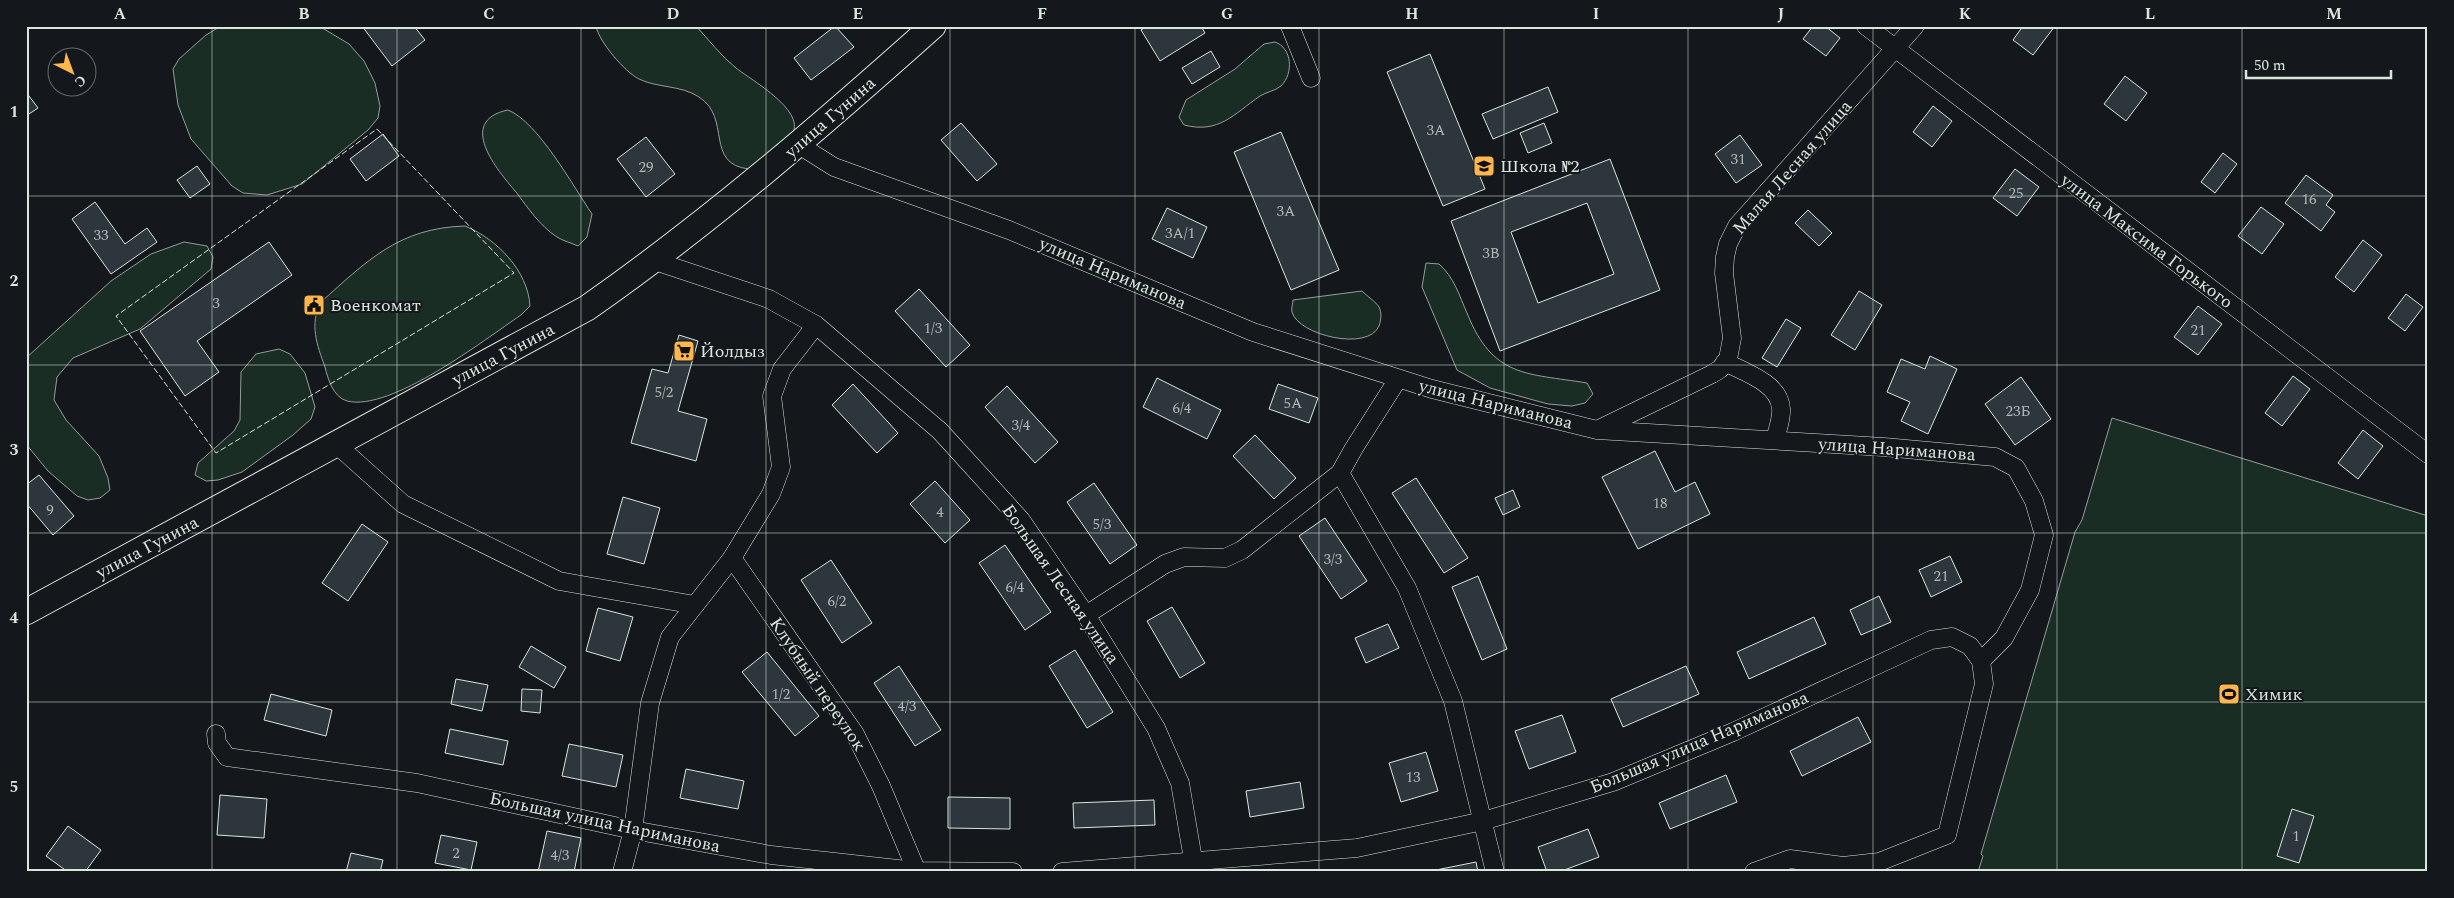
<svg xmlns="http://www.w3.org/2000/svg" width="2454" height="898" font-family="Spectral,serif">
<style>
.green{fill:#1a2d24;stroke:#939e99}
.building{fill:#2c363c;stroke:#d8e6dc;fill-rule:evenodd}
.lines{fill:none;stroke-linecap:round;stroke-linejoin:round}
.street-casing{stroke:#d8e6dc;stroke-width:19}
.secondary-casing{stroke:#d8e6dc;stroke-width:27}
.street{stroke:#14181c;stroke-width:18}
.secondary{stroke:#14181c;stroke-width:25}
.fence{stroke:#d8e6dc;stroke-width:1;stroke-dasharray:6 2.5;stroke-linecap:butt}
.grid{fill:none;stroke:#d8e6dc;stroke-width:1;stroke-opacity:0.55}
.labels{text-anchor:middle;stroke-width:4;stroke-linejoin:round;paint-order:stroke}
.number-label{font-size:15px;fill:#adbab4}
.street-label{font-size:18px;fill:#d8e6dc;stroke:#14181c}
.poi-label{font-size:18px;fill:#d8e6dc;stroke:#14181c;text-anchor:start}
.neatline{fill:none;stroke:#d8e6dc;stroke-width:2}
.grid-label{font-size:16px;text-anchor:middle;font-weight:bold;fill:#d8e6dc}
</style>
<rect width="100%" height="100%" fill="#14181c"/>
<g class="green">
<polygon points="221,26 319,26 349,44 364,61 375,83 380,106 378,118 368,130 302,184 267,195 243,193 232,186 191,139 178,105 173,69 179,59 206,35"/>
<path d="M596 26H696C709 40 721 56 736 68 751 80 809 112 791 136 785 145 759 161 749 169 704 164 732 118 699 97 681 85 657 88 639 79 625 72 599 42 596 26Z"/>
<path d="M1275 42C1292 48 1294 73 1281 86 1275 91 1266 92 1260 96 1234 114 1219 134 1184 125L1179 117 1186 100 1235 69 1264 44Z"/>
<path d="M508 110C538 122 573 186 592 214L587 237 578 246C572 243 563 241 557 237 540 226 528 208 516 192 497 170 456 121 508 110Z"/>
<path d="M465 226C497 239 528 271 530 306L521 315C484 340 391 412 347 401 333 397 328 379 325 367 317 345 309 324 321 302 368 260 399 228 465 226Z"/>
<polygon points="184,242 207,246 213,257 211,269 140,329 73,358 57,377 54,400 66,420 99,456 108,478 110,490 100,498 88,500 77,496 48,471 26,444 26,358 111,281 151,254"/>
<path d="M1426 263 1439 264C1454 277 1459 295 1467 313 1493 378 1526 373 1587 383L1593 394 1585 403 1572 406 1548 404 1490 388 1457 370 1422 287Z"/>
<path d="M1362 291C1367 296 1376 302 1379 307 1382 313 1381 320 1379 326 1368 352 1298 335 1292 312 1291 308 1293 303 1293 300Z"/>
<polygon points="279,349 290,354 305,373 315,407 311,419 293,435 242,472 218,480 206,481 195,475 198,463 234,431 240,420 241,372 256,354"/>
<polygon points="2112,418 2428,516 2428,872 1978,872 1983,856 1981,854 2075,532 2082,520"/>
</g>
<g class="building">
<polygon points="362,26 414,26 425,40 392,66"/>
<polygon points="835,26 854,47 811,80 794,58"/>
<polygon points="1147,26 1201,26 1205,33 1160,61 1141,30"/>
<polygon points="1813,26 1825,26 1840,38 1826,56 1803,39"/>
<polygon points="2023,26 2055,26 2033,55 2013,40"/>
<polygon points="1211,51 1220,67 1192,84 1182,68"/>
<polygon points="1430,54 1485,189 1443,206 1387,72"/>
<polygon points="2125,76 2147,93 2126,121 2104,104"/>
<polygon points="1548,87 1558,112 1493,139 1482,114"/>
<polygon points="26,92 38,108 26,116"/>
<polygon points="1933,106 1952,121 1932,147 1913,132"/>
<polygon points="961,123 997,164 977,181 941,140"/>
<polygon points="1544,123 1552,143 1528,153 1520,133"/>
<polygon points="1281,132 1339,270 1291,290 1234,152"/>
<polygon points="383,134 399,156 366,181 350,159"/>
<polygon points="1740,135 1762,165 1736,183 1715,154"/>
<polygon points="646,137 675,174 646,197 617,159"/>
<polygon points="2223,153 2237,164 2215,193 2201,182"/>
<path d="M1610 159 1660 290 1500 351 1451 221ZM1587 203 1614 274 1538 303 1511 232Z"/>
<polygon points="197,166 210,184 190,198 177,180"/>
<polygon points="2015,169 2039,187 2017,216 1993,198"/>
<polygon points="2306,175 2333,195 2326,205 2335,212 2321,231 2285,203"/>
<polygon points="95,202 125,244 147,228 157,242 111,274 72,219"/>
<polygon points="2261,207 2284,224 2262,254 2238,236"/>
<polygon points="1167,208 1207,227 1193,258 1152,239"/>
<polygon points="1808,210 1832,233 1819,246 1795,223"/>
<polygon points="2363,240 2382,255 2354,292 2335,277"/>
<polygon points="269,242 292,275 197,341 219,372 185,396 140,331"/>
<polygon points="919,289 970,345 946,367 895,311"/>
<polygon points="1859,291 1882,305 1855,350 1831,335"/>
<polygon points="2406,294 2423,307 2405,331 2388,318"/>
<polygon points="2198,306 2222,324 2198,355 2174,337"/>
<polygon points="1786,319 1801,328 1777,367 1762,358"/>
<polygon points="679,335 698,341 678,411 707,419 696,461 631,443 652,369 668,373"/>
<polygon points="1930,356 1957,369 1928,434 1901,421 1910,402 1887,392 1901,359 1925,369"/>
<polygon points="2293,376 2310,389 2282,426 2265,413"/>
<polygon points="2021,377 2051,419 2015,445 1985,404"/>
<polygon points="1157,378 1221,410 1207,439 1143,407"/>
<polygon points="853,384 898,433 877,453 832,405"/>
<polygon points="1278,384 1318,398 1309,423 1269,409"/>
<polygon points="1007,386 1058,442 1035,463 985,407"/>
<polygon points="2363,430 2383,446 2358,479 2338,463"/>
<polygon points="1255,435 1296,478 1274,499 1233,456"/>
<polygon points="1655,451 1675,492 1695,482 1710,514 1638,549 1602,477"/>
<polygon points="39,475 74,516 53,535 26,503 26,485"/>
<polygon points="1416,478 1468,558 1444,573 1392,493"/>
<polygon points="935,481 970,520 945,543 910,504"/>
<polygon points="1094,483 1137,545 1110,564 1067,502"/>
<polygon points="1513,490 1520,507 1503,515 1495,498"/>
<polygon points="623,497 660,508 644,564 607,554"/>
<polygon points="1325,518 1367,581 1341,599 1299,536"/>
<polygon points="362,524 388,542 348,601 322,583"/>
<polygon points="1005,545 1051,612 1025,630 979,563"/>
<polygon points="1950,556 1962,582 1931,597 1919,570"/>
<polygon points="831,560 872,623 842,643 801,580"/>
<polygon points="1478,576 1507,649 1482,660 1452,587"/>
<polygon points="1879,596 1891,622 1861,635 1850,610"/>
<polygon points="1172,607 1205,663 1180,678 1147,621"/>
<polygon points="598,608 633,617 620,661 586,651"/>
<polygon points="1814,617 1826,644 1749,679 1737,652"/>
<polygon points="1388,624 1399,648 1366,663 1355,638"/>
<polygon points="531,646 566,667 554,688 519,667"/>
<polygon points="1075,650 1113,712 1087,728 1049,666"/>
<polygon points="767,652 819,716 795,736 742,672"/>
<polygon points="899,666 941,730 915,746 874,683"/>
<polygon points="1686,666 1699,694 1623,727 1611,699"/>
<polygon points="456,679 488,685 482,711 451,704"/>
<polygon points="522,689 542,690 540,713 521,711"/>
<polygon points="271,694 332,710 326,736 264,720"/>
<polygon points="1562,715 1576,752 1529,769 1515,731"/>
<polygon points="1858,717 1871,742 1802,776 1790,751"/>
<polygon points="450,729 508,741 503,765 445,753"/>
<polygon points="569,744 623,755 616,787 562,776"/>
<polygon points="1426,752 1438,791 1401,802 1389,763"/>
<polygon points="686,769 744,781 738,809 680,798"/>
<polygon points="1726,775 1737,802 1670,829 1659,803"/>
<polygon points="1300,782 1304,808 1250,817 1246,791"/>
<polygon points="220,795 267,799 264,838 217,835"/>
<polygon points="948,797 1010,798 1010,829 948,828"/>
<polygon points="1154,800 1155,825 1074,828 1073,803"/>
<polygon points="2292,809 2314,816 2299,863 2277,856"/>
<polygon points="68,826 101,850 85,872 68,872 46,856"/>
<polygon points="1588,829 1599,857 1559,872 1547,872 1538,847"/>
<polygon points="547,831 581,838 574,872 538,872"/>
<polygon points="441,835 477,842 471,870 435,863"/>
<polygon points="351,853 383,860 380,872 346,872"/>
<polygon points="1476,862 1478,872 1426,872"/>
</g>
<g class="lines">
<g class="street-casing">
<g id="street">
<polyline points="1290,26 1311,78"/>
<polyline points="1866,26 2428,454"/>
<polyline points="799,145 834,167 1009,230 1253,332 1432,389 1597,430 1884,447 1995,457 2016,468 2034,501 2044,535 2030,590 2004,638 1981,661"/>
<polyline points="655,261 769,299 816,325 940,431 1021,520 1086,615 1156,728 1180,783 1195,871"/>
<path d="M1725 362C1744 372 1780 383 1781 409 1782 418 1777 431 1775 440"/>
<polyline points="1599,429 1712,374 1720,369 1728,359 1732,338 1724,273 1725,257 1728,244 1737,226 1915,26"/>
<polyline points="336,444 403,504 559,581 695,605"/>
<polyline points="1340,473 1407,588 1453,701 1495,872"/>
<polyline points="732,558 855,734 881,786 917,872"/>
<polyline points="1086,615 1165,564 1184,557 1225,558 1242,550 1340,473 1354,448 1398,379"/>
<polyline points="216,734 217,743 227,757 417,783 633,830 771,855 916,871 1013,872"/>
<polyline points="622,872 633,830 650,703 670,637 732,558 771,494 781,467 772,396 782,369 816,325"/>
<polyline points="1062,872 1357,848 1483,821 1613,782 1733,732 1931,640 1952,637 1970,646 1981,661 1984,684 1947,835 1879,862 1843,866 1790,859 1754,872"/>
</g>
</g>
<g class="secondary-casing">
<path id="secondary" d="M26 612 587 308C710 222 821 126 933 26"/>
</g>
<use href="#street" class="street"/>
<use href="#secondary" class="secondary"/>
<polygon class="fence" points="377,129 514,273 216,453 116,316"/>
</g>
<path class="grid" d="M212 26V872M397 26V872M581 26V872M766 26V872M950 26V872M1135 26V872M1319 26V872M1504 26V872M1688 26V872M1873 26V872M2057 26V872M2242 26V872M26 196H2428M26 365H2428M26 533H2428M26 702H2428"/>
<defs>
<g id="school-square" transform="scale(1.125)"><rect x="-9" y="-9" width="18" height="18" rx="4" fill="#ffb74d" stroke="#14181c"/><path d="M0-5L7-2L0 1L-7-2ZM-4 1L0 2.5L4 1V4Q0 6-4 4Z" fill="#111"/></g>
<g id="civic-square" transform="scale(1.125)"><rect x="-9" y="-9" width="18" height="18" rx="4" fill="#ffb74d" stroke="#14181c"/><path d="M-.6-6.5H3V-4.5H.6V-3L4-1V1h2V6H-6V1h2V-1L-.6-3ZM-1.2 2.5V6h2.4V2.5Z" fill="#111"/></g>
<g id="supermarket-square" transform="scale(1.125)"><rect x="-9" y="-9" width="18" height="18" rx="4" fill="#ffb74d" stroke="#14181c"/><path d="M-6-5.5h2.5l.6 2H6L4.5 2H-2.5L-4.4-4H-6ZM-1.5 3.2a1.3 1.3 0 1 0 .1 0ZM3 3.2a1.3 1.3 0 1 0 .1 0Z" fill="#111"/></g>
<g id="stadium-square" transform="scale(1.125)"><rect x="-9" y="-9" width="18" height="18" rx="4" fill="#ffb74d" stroke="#14181c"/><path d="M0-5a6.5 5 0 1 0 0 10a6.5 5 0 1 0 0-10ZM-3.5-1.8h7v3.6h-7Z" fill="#111"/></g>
</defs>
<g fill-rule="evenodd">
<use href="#school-square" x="1484" y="166"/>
<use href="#civic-square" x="314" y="305"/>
<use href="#supermarket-square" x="684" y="351"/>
<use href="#stadium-square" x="2229" y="694"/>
</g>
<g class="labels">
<g class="number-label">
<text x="1436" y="135">3А</text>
<text x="1738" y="164">31</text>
<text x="646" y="172">29</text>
<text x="2016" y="198">25</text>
<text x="2309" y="204">16</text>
<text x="1286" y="216">3А</text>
<text x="1180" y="238">3А/1</text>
<text x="101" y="240">33</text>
<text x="1491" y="258">3В</text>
<text x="216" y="308">3</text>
<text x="933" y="333">1/3</text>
<text x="2198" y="335">21</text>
<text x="664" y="397">5/2</text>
<text x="1293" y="408">5А</text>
<text x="1182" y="413">6/4</text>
<text x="2018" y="416">23Б</text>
<text x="1021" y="430">3/4</text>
<text x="1660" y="508">18</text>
<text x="50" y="515">9</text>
<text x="940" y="517">4</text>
<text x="1102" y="529">5/3</text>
<text x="1333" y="564">3/3</text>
<text x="1941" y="581">21</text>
<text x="1015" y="592">6/4</text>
<text x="837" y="606">6/2</text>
<text x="781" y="699">1/2</text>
<text x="907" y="711">4/3</text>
<text x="1413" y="782">13</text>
<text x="2296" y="841">1</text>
<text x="456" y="858">2</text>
<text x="560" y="860">4/3</text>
</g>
<g class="street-label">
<text transform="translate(830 117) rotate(-41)" y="6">улица Гунина</text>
<text transform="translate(1792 167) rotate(-49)" y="6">Малая Лесная улица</text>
<text transform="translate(2147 241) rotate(37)" y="6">улица Максима Горького</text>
<text transform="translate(1113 273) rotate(23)" y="6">улица Нариманова</text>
<text transform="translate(503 354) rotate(-28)" y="6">улица Гунина</text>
<text transform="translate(1496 404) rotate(14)" y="6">улица Нариманова</text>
<text transform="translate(1897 449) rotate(4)" y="6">улица Нариманова</text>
<text transform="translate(147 547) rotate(-28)" y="6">улица Гунина</text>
<text transform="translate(1061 584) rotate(55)" y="6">Большая Лесная улица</text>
<text transform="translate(818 684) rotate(56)" y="6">Клубный переулок</text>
<text transform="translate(1699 742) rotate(-23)" y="6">Большая улица Нариманова</text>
<text transform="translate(605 822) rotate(12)" y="6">Большая улица Нариманова</text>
</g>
<g class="poi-label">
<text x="1500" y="172">Школа №2</text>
<text x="330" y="311">Военкомат</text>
<text x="700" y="357">Йолдыз</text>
<text x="2245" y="700">Химик</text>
</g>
</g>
<rect width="2454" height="898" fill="none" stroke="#14181c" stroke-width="55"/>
<g transform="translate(72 72) rotate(138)"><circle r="24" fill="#14181c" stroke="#626a69"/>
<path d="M0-4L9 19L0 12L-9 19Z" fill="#ffb74d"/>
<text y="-8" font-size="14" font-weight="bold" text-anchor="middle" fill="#d8e6dc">С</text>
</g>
<path d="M2246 70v8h145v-8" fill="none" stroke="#d8e6dc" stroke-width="2.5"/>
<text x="2254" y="70" font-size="15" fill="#d8e6dc" stroke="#14181c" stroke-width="4" paint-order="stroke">50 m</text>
<rect x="28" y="28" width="2398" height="842" class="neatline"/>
<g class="grid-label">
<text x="120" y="19">A</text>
<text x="304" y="19">B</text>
<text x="489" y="19">C</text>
<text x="673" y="19">D</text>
<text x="858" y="19">E</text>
<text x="1042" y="19">F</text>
<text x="1227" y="19">G</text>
<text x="1412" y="19">H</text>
<text x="1596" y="19">I</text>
<text x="1781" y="19">J</text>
<text x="1965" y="19">K</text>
<text x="2150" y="19">L</text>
<text x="2334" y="19">M</text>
<text x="14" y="117">1</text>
<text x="14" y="286">2</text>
<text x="14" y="455">3</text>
<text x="14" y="623">4</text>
<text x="14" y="792">5</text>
</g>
</svg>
